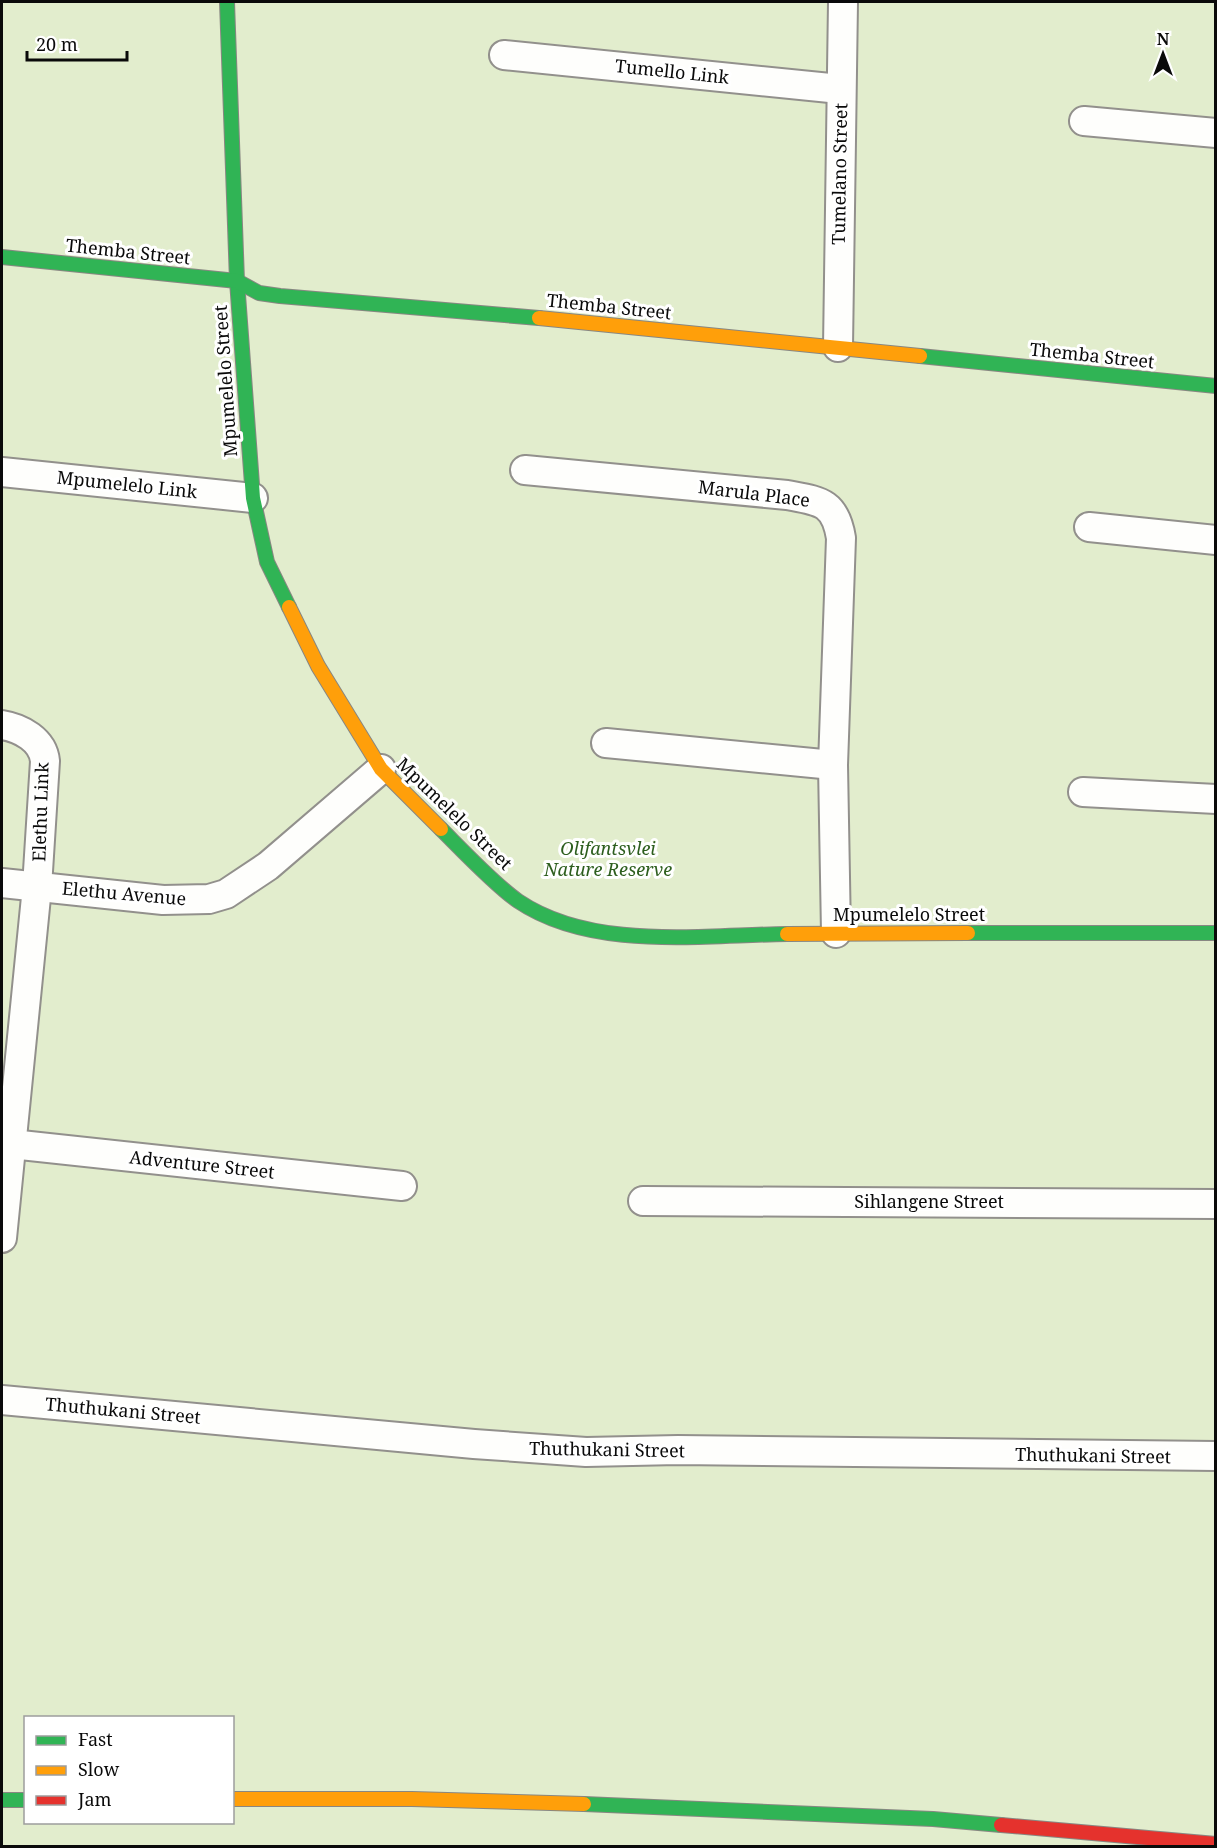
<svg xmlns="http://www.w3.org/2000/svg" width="1217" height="1848" font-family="'Noto Serif',serif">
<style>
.green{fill:#e2edcd;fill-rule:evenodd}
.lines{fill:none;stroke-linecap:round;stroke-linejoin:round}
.street-casing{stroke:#92908c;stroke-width:32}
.fast-casing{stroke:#888782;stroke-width:16}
.slow-casing{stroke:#888782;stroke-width:16}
.jam-casing{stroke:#888782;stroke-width:16}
.street{stroke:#fefefc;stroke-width:28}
.fast{stroke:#30b455;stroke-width:14}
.slow{stroke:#ff9f0a;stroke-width:14}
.jam{stroke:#e5322d;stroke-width:14}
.labels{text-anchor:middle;stroke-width:6;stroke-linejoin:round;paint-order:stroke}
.street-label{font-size:18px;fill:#0a0a0a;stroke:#fff}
.park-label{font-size:18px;font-style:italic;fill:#2d5e1e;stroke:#fff}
</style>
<rect width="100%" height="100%" fill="#f9f6ec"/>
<path class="green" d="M2 2H1215V1846H2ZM26 1718H232V1822H26Z"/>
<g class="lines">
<g class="street-casing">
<g id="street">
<polyline points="504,55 840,89"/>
<polyline points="1084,121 1216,133"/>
<polyline points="838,347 843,2"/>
<path d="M525 470 787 495C819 501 835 501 841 538L833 765 836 933"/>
<polyline points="2,472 253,498"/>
<polyline points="1089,527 1216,540"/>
<path d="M2 725C21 728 43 740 45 761L37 887 2 1238"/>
<polyline points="606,743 833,765"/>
<polyline points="1083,792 1216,799"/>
<polyline points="2,883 163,900 209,899 226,894 268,866 381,769"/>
<polyline points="2,1143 402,1186"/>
<polyline points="643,1201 1216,1204"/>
<polyline points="2,1400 474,1444 586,1452 678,1450 1216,1456"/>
</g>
</g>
<g class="fast-casing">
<g id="fast">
<polyline points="227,2 237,281 253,498 267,562 289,607"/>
<polyline points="2,257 237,281 259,293 280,296 539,318"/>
<polyline points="920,356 1216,386"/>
<path d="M441 829C462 850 495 885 518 901 592 951 701 935 787 934"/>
<polyline points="968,933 1216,933"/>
<polyline points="2,1800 26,1800"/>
<polyline points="584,1804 933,1819 1001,1825"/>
</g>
</g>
<g class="slow-casing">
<g id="slow">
<polyline points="539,318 920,356"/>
<polyline points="289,607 318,666 381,769 441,829"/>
<polyline points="787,934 968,933"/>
<polyline points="232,1799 412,1799 584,1804"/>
</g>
</g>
<g class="jam-casing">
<polyline id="jam" points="1001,1825 1216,1844"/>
</g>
<use href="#street" class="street"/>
<use href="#fast" class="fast"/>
<use href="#slow" class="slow"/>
<use href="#jam" class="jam"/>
</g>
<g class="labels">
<g class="street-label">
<text transform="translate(672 72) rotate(6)" y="6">Tumello Link</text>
<text transform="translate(840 174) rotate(-89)" y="6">Tumelano Street</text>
<text transform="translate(128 252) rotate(6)" y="6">Themba Street</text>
<text transform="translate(609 307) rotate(6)" y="6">Themba Street</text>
<text transform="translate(1092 356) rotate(6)" y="6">Themba Street</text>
<text transform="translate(226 381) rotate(-94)" y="6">Mpumelelo Street</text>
<text transform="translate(127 485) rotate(6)" y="6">Mpumelelo Link</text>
<text transform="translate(754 494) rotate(7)" y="6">Marula Place</text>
<text transform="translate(41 812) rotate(-88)" y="6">Elethu Link</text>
<text transform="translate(454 814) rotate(44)" y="6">Mpumelelo Street</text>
<text transform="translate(124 894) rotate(5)" y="6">Elethu Avenue</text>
<text x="909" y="921">Mpumelelo Street</text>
<text transform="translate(202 1165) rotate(6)" y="6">Adventure Street</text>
<text x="929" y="1208">Sihlangene Street</text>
<text transform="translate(123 1411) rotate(5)" y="6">Thuthukani Street</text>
<text transform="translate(607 1450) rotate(1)" y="6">Thuthukani Street</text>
<text transform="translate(1093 1456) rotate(1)" y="6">Thuthukani Street</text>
</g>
<g class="park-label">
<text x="608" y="855">Olifantsvlei<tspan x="608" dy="21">Nature Reserve</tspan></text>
</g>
</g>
<rect width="1217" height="1848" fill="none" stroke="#0a0a0a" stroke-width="6"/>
<rect x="24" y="1716" width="210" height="108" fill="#ffffff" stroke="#9d9d9d" stroke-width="1.5"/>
<rect x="36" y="1736" width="30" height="9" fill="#30b455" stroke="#9d9d9d" stroke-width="1.5"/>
<text x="78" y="1746" font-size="18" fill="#0a0a0a">Fast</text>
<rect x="36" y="1766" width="30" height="9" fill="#ff9f0a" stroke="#9d9d9d" stroke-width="1.5"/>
<text x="78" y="1776" font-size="18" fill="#0a0a0a">Slow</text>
<rect x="36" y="1796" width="30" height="9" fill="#e5322d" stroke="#9d9d9d" stroke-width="1.5"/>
<text x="78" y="1806" font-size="18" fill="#0a0a0a">Jam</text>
<g transform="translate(1163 54)" stroke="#ffffff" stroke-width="4.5" paint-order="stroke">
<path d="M0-4.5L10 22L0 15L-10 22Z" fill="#0a0a0a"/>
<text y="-9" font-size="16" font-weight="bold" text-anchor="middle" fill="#0a0a0a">N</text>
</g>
<path d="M27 51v9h100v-9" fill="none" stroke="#0a0a0a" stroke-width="3"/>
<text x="36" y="51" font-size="18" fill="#0a0a0a" stroke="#ffffff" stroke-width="4.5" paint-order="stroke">20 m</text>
</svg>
